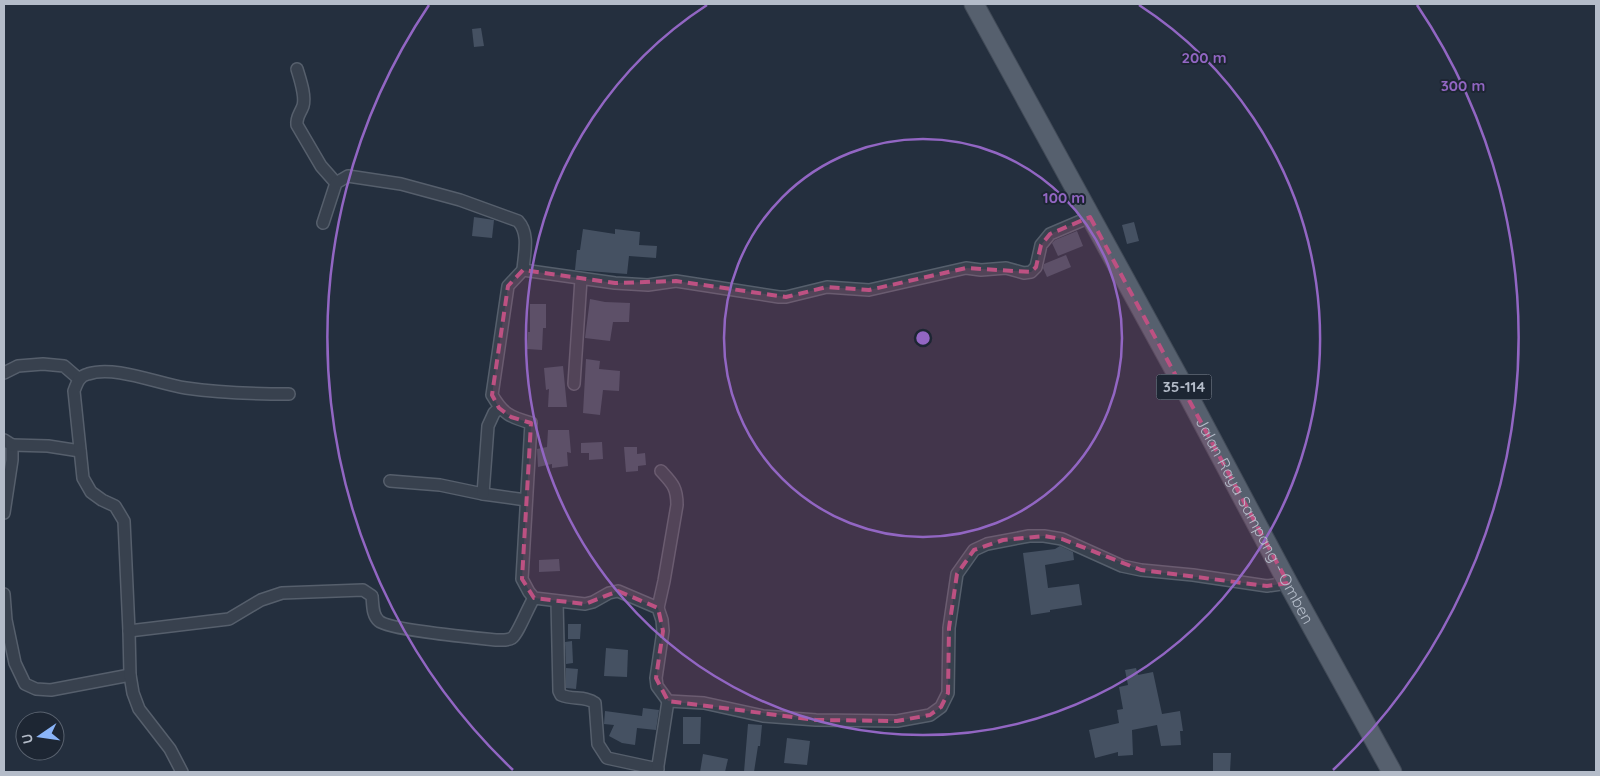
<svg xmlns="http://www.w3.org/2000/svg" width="1600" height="776" font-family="Quicksand,sans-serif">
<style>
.building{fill:#455162}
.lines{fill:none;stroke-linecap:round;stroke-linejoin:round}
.street-casing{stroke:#565f6c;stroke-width:14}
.primary-casing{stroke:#414a57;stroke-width:21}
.street{stroke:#38414e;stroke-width:11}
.primary{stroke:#56606e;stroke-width:19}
.marked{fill:#bd5182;fill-opacity:0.2;stroke:#bd5182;stroke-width:4;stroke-dasharray:10 6;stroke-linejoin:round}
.ring{fill:none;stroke:#9266c3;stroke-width:2.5}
.labels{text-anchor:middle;stroke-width:4;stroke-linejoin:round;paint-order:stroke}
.shield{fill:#1d2633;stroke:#878f9c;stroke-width:1}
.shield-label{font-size:15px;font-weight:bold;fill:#b4bcc9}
.street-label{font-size:16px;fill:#b4bcc9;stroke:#1d2633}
.centre{fill:#9266c3;stroke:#1d2633;stroke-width:2.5}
.ring-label{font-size:15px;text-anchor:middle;font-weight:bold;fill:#9266c3;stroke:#1d2633;stroke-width:4;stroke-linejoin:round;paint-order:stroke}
</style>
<rect width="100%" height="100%" fill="#242f3e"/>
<g class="building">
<polygon points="481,28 484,46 474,47 472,29"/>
<polygon points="474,217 494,220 492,238 472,236"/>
<polygon points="1134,222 1139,241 1127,244 1122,225"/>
<polygon points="583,229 615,234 615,229 640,232 639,245 657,246 656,258 629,256 627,274 575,270 577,250 580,250"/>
<polygon points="1077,231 1083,246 1058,256 1052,243 1055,240"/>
<polygon points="1066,255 1071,267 1047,277 1043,268 1044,264"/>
<polygon points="590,299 605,302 630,303 629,322 613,322 610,341 585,338"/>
<polygon points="530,304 546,304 546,328 543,328 542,350 527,349 528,332 530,332"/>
<polygon points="586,359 600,361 599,369 620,371 619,391 603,390 600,415 583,413"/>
<polygon points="563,366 567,407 548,407 549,389 546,390 544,368"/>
<polygon points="548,430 569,430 571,453 567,452 568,466 552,468 552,464 538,467 537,449 547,447"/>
<polygon points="602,442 603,459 589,460 589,453 581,453 581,443"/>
<polygon points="624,447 637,447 637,454 645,453 646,465 638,466 638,471 626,472"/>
<polygon points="1060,546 1073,552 1074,560 1045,565 1048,588 1079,584 1082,605 1050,610 1050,612 1031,615 1023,553 1055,549"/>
<polygon points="559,559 560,571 539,572 539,560"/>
<polygon points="568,624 581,624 580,639 568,639"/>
<polygon points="572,641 573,663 566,664 565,642"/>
<polygon points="606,648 628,650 627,677 604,676"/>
<polygon points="566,668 578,669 576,689 566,688"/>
<polygon points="1136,668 1138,675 1153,672 1162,714 1180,711 1183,731 1180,731 1181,745 1161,746 1157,725 1132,730 1133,755 1118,756 1118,752 1095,758 1089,730 1119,723 1117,710 1123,709 1119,687 1128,685 1125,670"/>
<polygon points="643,708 659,710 656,730 637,728 635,745 622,743 609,736 614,725 604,724 605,711 642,716"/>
<polygon points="683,717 701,717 700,744 683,744"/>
<polygon points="748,724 762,725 760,746 758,746 754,772 744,772"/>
<polygon points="787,738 810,741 807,765 784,763"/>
<polygon points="1213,753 1231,753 1230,772 1213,772"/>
<polygon points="703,754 728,759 725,772 700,772"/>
</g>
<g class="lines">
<g class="street-casing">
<g id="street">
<path d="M297 69C300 79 306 96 303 106 300 114 296 117 297 125L321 166 336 183"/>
<path d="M1090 217 1050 234 1041 245 1036 267 1031 272 1024 273 1006 268 981 270 966 268 869 290 827 287 786 297H779L676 281 648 285 615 283 523 270 508 286 492 395C503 414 510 417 531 423L522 579 529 592 534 598 585 604 593 602 609 593 618 591 658 608 662 620 663 631 656 678 657 686 668 701 704 703 763 716 816 720 897 721 930 715 941 707 948 693 949 628 957 574 974 550 987 544 1029 536H1044L1062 539 1122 566 1141 570 1193 575 1267 586 1288 583"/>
<path d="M323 223 336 183 348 176 401 184 460 200 518 221C530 234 524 254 523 270"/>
<polyline points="4,373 18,366 43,364 64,366 79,379"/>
<polyline points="574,384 581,279"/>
<polyline points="4,440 12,445 12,460 4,513"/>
<polyline points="12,445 48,446 80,451"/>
<polyline points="390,481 440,485 483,494 526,500"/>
<polyline points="483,494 488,426 494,413 499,408"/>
<polyline points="4,594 6,620 15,663 25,684 36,689 51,690 130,675"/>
<path d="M557 601 559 691 561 695C572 700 586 696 595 703L598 744 607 758 658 769"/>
<path d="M658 608 664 581 677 505C677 487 672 483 661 471"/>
<path d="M129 631 229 619 261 600 282 593 363 590 372 596C373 605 372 615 379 621 389 630 477 638 496 640 501 640 507 641 512 638 518 634 528 607 534 598"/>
<path d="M182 772 170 749 139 709 133 693 130 675 129 631 124 521 115 506 102 500 91 492 83 478 74 391C77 383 79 376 88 374 115 365 158 384 186 388 220 393 254 394 289 394"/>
<polyline points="657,772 668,701"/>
</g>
</g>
<g class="primary-casing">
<g id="primary">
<path id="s1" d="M974 4 1179 378 1288 583 1392 772"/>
</g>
</g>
<use href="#street" class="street"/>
<use href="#primary" class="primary"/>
</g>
<path class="marked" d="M1090 217 1288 583 1267 586 1141 570 1062 539 1044 536 1003 540 974 550 957 574 949 628 948 693 941 707 930 715 897 721 816 720 668 701 656 678 663 631 658 608 618 591 585 604 534 598 522 579 531 423 511 417 499 408 492 395 508 286 523 270 615 283 676 281 786 297 827 287 869 290 966 268 1031 272 1036 267 1041 245 1050 234Z"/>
<g class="ring">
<circle cx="923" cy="338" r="199"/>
<path d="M1139 5A397 397 0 1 1 707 5"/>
<path d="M513 770A596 596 0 0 1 429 5M1417 5A596 596 0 0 1 1333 770"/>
</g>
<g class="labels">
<rect class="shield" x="1156.5" y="374.5" width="55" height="25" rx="4"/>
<g class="shield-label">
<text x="1184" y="392">35-114</text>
</g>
<g class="street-label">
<text dy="6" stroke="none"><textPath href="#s1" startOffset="588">Jalan Raya Sampang - Omben</textPath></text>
</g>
</g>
<circle cx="923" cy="338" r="8" class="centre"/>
<g class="ring-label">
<text x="1204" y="63">200 m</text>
<text x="1463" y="91">300 m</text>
<text x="1064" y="203">100 m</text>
</g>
<rect width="1600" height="776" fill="none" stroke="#b4bcc9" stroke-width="10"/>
<g transform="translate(40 736) rotate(257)"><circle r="24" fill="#1d2633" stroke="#59626f"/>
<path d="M0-4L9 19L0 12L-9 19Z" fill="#8ab4f8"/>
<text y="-8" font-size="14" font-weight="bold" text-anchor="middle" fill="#b4bcc9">U</text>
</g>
</svg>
